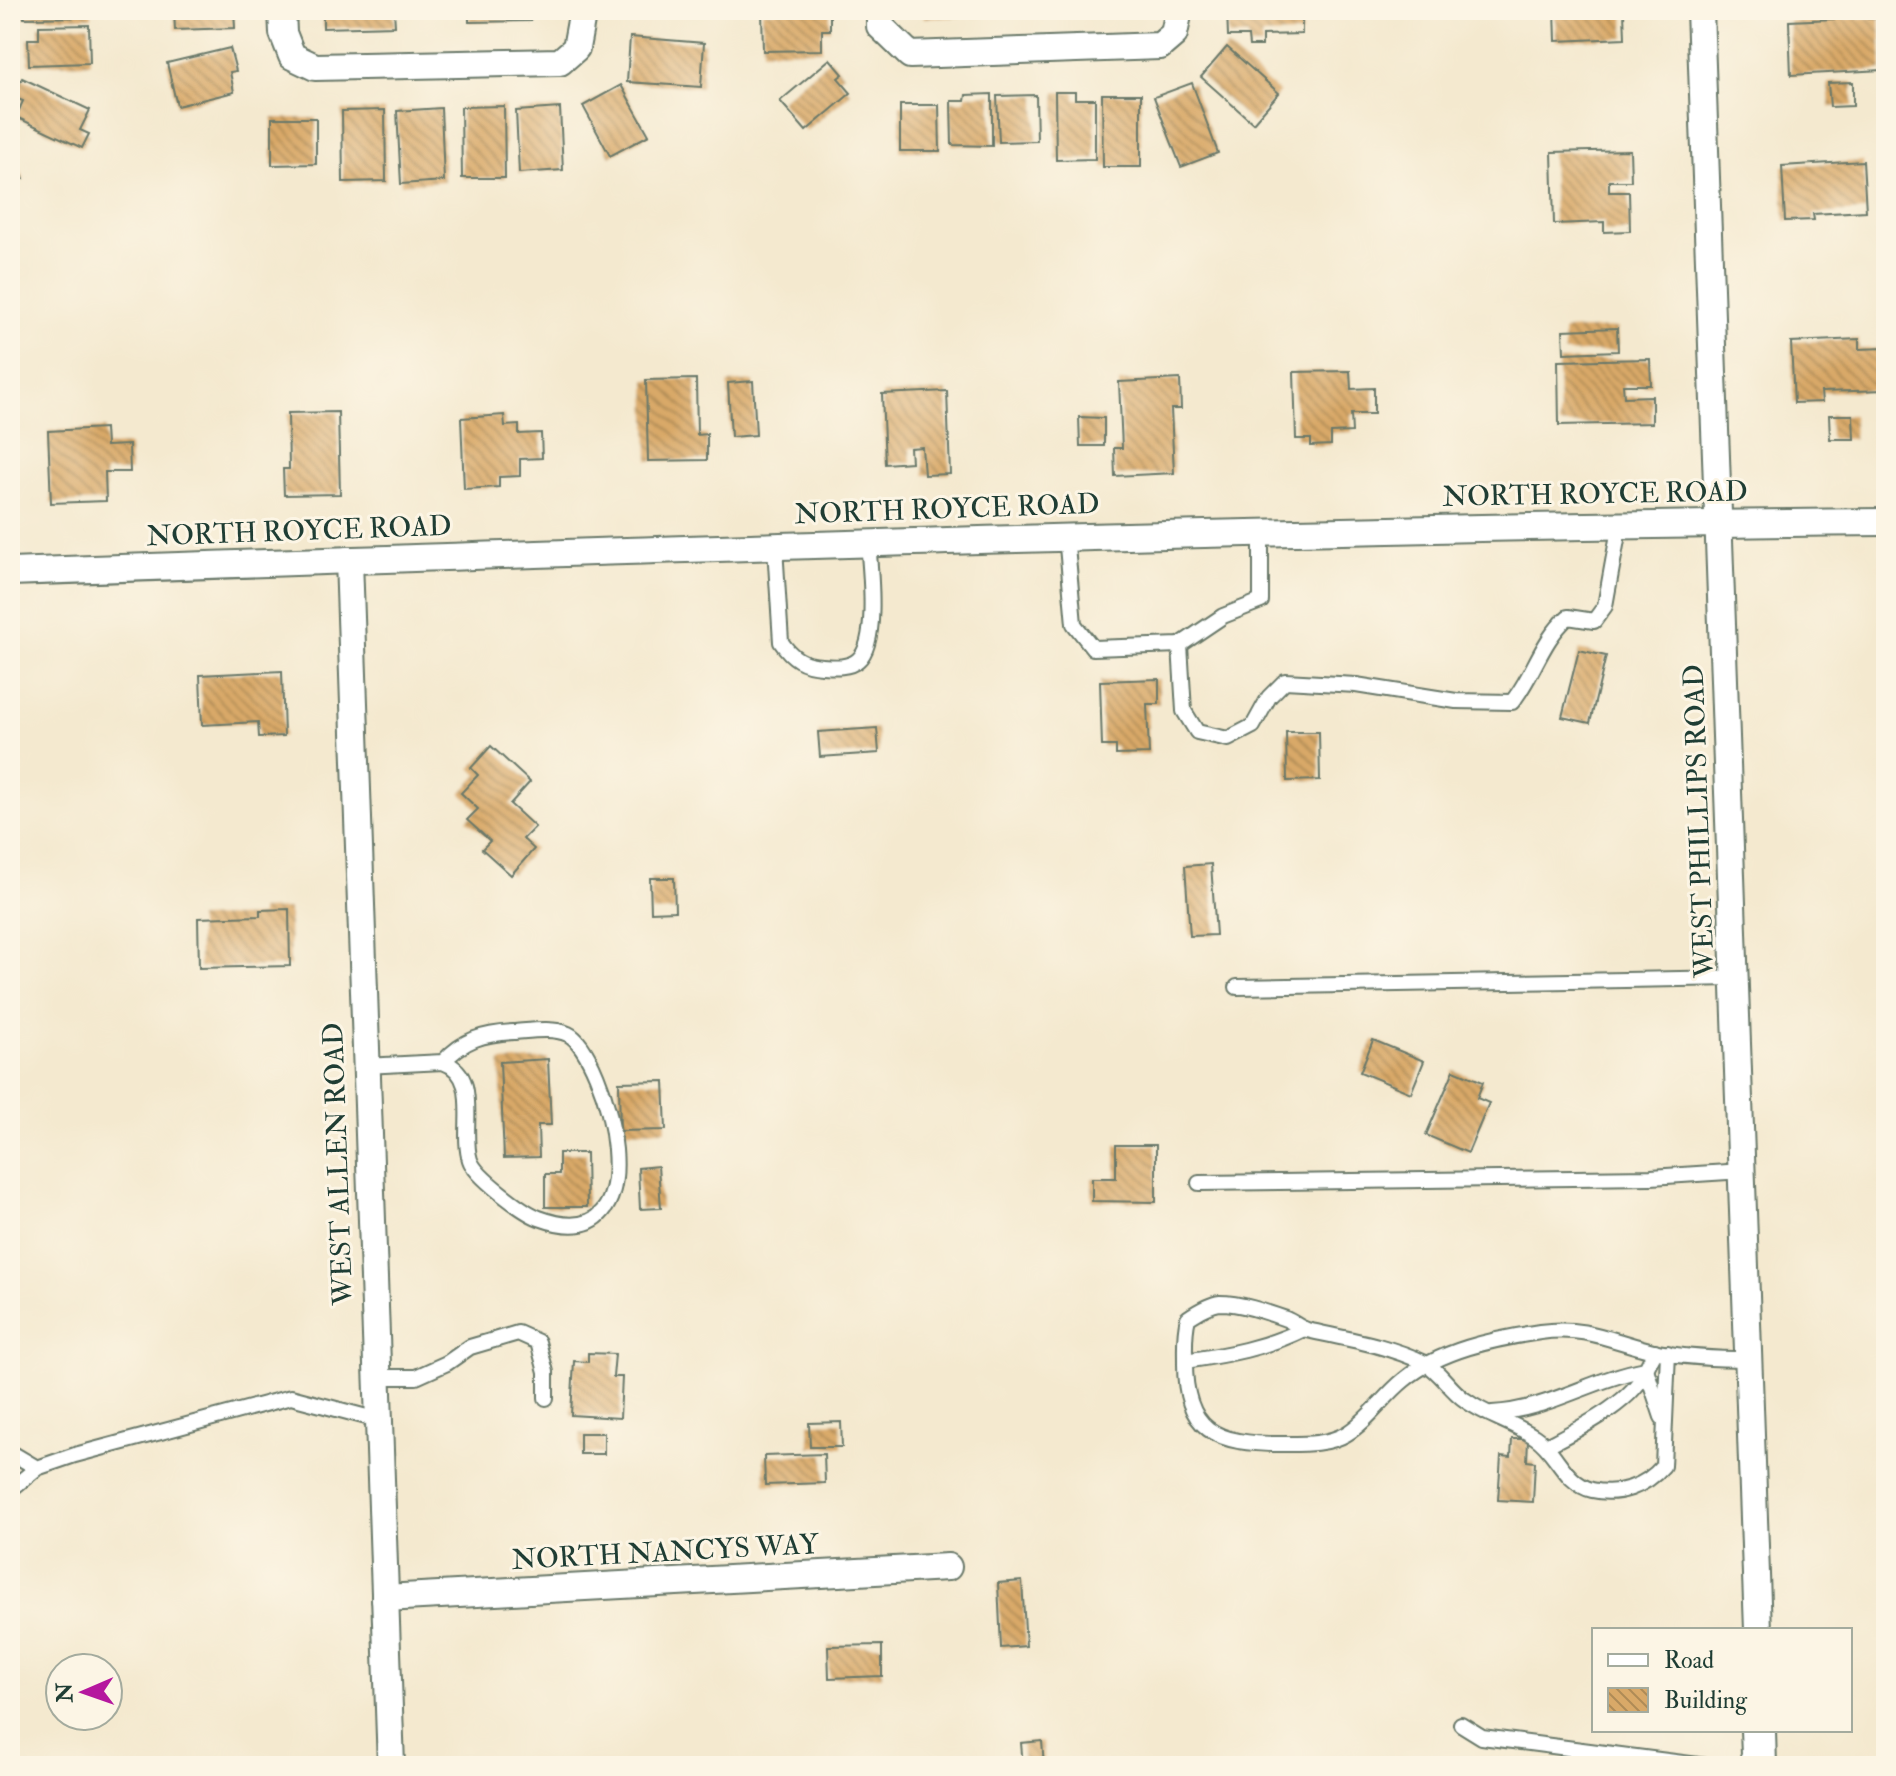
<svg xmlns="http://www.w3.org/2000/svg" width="1896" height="1776" font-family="'IM FELL Double Pica',serif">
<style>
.building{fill:url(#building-back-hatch)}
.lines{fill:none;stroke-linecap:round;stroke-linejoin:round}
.service-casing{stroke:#6a796a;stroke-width:18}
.minor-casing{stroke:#6a796a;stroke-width:30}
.service{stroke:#fff;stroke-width:14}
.minor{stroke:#fff;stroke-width:26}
.labels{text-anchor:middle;stroke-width:6;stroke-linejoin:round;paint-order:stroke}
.street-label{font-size:28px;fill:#1f3d34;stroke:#fcf5e5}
</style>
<defs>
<pattern id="building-back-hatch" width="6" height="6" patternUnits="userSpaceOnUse" patternTransform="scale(2)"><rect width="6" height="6" fill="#d9a968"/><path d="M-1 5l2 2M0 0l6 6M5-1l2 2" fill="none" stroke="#af8b56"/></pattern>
</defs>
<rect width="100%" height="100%" fill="#fcf5e5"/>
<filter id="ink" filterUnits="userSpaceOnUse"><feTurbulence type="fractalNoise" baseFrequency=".0125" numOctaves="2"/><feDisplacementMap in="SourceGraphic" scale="16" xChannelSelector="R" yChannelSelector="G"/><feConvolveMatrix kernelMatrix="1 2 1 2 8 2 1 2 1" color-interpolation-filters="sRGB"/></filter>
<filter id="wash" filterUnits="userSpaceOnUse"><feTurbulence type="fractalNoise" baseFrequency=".006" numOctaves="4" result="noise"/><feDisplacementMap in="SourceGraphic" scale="32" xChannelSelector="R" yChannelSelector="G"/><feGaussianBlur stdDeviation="1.8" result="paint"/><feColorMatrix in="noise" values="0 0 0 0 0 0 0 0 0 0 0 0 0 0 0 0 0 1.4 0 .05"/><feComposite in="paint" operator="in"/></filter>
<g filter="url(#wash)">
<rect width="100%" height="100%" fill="#f4e9cf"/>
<g id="blocks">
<g class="building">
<polygon points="24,10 92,10 92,17 24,18"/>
<polygon points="174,10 234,10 235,28 175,30"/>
<polygon points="323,10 394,10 395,26 323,28"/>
<polygon points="469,10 531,10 531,21 469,22"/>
<polygon points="808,10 830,10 830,30 822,30 822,50 763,51 762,11"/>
<polygon points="923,10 987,10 987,16 924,18"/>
<polygon points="1227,10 1302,10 1302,34 1262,35 1262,46 1249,46 1248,36 1228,36"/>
<polygon points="1555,10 1624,12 1625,38 1556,41"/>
<polygon points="1880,17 1882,70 1791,75 1789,21"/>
<polygon points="89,25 90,63 29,65 28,39 39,39 39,26"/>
<polygon points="630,37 704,43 701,87 627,82"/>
<polygon points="1227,47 1279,93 1253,123 1201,77"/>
<polygon points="230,48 236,71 230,72 234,92 177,106 167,63"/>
<polygon points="830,59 843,74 838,78 851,93 806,131 780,101"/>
<polygon points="22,78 90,110 80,130 89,134 82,148 16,117 23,101 13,97"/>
<polygon points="1853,82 1853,106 1830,107 1828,83"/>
<polygon points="1192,83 1218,153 1181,167 1154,97"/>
<polygon points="621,85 649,135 610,156 583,106"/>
<polygon points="1055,92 1075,92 1075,99 1095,99 1095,159 1056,160"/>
<polygon points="992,94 992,146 952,145 951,101 965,101 966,95"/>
<polygon points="1102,94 1141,94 1141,167 1103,167"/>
<polygon points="1036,95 1037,141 999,142 997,96"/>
<polygon points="900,105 939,105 940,151 900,151"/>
<polygon points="504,106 505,178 462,178 461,107"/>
<polygon points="441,108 444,181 401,184 397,111"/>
<polygon points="560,108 563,170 519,173 516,111"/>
<polygon points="385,110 386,181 343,182 342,111"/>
<polygon points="272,118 316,118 316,164 272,165"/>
<polygon points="10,146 24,179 10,185"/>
<polygon points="1630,150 1631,181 1609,181 1609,192 1629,192 1630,231 1604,232 1604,222 1554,224 1552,152"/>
<polygon points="1863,161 1866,211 1813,214 1814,220 1785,221 1782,166"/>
<polygon points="1617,328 1618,351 1564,353 1563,330"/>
<polygon points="1859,339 1859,349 1886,348 1886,390 1821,392 1822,402 1794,403 1791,342"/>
<polygon points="1650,359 1651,385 1623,385 1624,397 1652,396 1652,423 1559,425 1558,361"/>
<polygon points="1350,371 1351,389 1374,388 1374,414 1351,414 1352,432 1331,433 1331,445 1311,446 1311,439 1296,439 1294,372"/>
<polygon points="696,379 697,435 707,434 707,460 648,461 646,380"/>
<polygon points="1180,379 1181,409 1171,409 1174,473 1115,476 1114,448 1122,448 1119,382"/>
<polygon points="753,381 756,435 731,437 728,383"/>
<polygon points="947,391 950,474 924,475 922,447 910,448 911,462 885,464 882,394"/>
<polygon points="338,412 340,494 284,495 283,469 289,469 288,413"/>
<polygon points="504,415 505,426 519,425 519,434 541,433 542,458 520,459 520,476 499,477 499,487 464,489 461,418"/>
<polygon points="1829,415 1853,415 1854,439 1830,439"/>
<polygon points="1079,417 1104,418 1104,446 1080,446"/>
<polygon points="105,428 106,446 129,445 130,472 105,472 106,501 51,503 48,431"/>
<polygon points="1579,650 1606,656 1590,723 1562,717"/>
<polygon points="282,671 284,736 259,737 258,722 202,725 200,675"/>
<polygon points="1159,679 1159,704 1147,704 1149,754 1116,755 1116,746 1102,746 1100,681"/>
<polygon points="877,728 879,753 820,757 818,732"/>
<polygon points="1286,732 1319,732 1320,780 1287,781"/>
<polygon points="491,746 530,782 510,804 535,827 523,839 534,849 511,875 482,849 490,841 467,820 478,809 461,793 478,775 471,768"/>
<polygon points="1211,864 1216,935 1190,936 1185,866"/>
<polygon points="650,878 674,878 675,911 651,912"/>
<polygon points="289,909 290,966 199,968 198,918 260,916 260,910"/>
<polygon points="1373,1040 1424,1061 1411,1093 1360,1072"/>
<polygon points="548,1059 551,1125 538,1125 539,1157 504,1158 500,1062"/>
<polygon points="1454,1070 1483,1082 1477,1098 1489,1103 1468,1153 1426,1135"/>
<polygon points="664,1081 666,1130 620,1131 619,1082"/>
<polygon points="1116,1145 1156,1145 1156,1202 1092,1201 1092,1178 1116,1178"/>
<polygon points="559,1153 586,1153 587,1207 545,1207 545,1174 559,1174"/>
<polygon points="658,1166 661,1208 640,1209 638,1168"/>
<polygon points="588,1353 615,1354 613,1377 622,1377 620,1418 571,1415 574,1361 588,1362"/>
<polygon points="841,1422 842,1447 810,1447 809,1423"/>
<rect x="580" y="1433" width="24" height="21"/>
<polygon points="1512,1439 1528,1439 1527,1461 1535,1462 1533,1502 1498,1500 1501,1456 1511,1457"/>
<polygon points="824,1454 825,1483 765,1485 764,1456"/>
<polygon points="1022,1581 1026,1646 1001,1648 998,1583"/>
<polygon points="882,1645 882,1676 829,1678 828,1646"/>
<polygon points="1042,1741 1044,1766 1023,1766 1021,1743"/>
</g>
</g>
</g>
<g filter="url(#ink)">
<use href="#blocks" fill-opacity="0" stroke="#6a796a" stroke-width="2"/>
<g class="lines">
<g class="service-casing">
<g id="service">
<polyline points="1066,535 1074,624 1093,648 1180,645 1223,616 1261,601 1261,531"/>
<path d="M775 547 781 642C792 658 803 665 822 666 835 667 849 668 858 660 879 642 870 568 868 542"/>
<path d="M1180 645 1184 711 1197 732 1228 739 1253 726 1269 697 1285 681 1356 685 1456 701 1512 702C1534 675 1541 641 1568 617L1594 621 1605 606 1620 523"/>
<polyline points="1237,987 1735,978"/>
<path d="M365 1066 443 1062C482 1075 460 1130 470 1160 475 1176 523 1212 539 1218 667 1265 604 1050 568 1034 553 1027 529 1031 513 1032 483 1034 464 1039 443 1062"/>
<polyline points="1199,1183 1651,1177 1743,1171"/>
<path d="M1668 1353 1663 1466C1645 1487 1618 1496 1592 1490 1564 1483 1557 1451 1535 1437 1512 1422 1487 1416 1465 1400 1450 1390 1440 1371 1425 1363 1387 1345 1347 1339 1307 1330 1300 1328 1293 1322 1286 1319 1266 1312 1241 1303 1220 1303 1210 1304 1197 1312 1188 1318 1184 1333 1185 1346 1185 1360 1184 1432 1216 1444 1281 1444 1301 1444 1328 1445 1346 1434 1368 1421 1384 1396 1404 1380 1440 1350 1494 1339 1540 1332 1588 1325 1615 1343 1658 1352 1689 1358 1718 1359 1749 1359"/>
<path d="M1185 1361C1226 1355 1266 1348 1304 1329"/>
<polyline points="377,1377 416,1377 447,1363 470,1347 518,1333 538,1342 546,1372 546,1398"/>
<path d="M1492 1413C1549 1410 1591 1379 1646 1369L1655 1351"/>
<path d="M1546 1446C1576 1430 1635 1402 1646 1369L1662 1417"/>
<polyline points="10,1452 37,1468"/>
<polyline points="10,1490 37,1468 75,1455 291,1397 378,1420"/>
<polyline points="1461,1724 1482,1737 1706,1766"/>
<polyline points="1745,1766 1749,1754 1748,1730"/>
</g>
</g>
<g class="minor-casing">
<g id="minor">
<polyline points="282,10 283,33 292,56 315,67 560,62 576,48 583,10"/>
<polyline points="880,10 880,26 910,55 1160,46 1174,34 1179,10"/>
<polyline points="1700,10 1758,1630"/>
<polyline points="349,560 391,1766"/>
<path d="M10 572C635 550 1260 528 1886 522"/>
<polyline points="385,1598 948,1567"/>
<polyline points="1762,1730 1763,1766"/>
</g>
</g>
<use href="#service" class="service"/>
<use href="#minor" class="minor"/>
</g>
</g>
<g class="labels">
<g class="street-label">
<text transform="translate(1595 493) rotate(-1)" y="10">NORTH ROYCE ROAD</text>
<text transform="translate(947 508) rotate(-2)" y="10">NORTH ROYCE ROAD</text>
<text transform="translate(299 530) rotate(-2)" y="10">NORTH ROYCE ROAD</text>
<text transform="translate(1698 821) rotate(-92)" y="10">WEST PHILLIPS ROAD</text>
<text transform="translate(337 1164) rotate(-92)" y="10">WEST ALLEN ROAD</text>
<text transform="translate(665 1551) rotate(-3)" y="10">NORTH NANCYS WAY</text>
</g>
</g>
<rect width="1896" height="1776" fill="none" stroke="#fcf5e5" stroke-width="40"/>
<rect x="1592" y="1628" width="260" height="104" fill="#fcf5e5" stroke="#a4ab9e" stroke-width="2"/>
<rect x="1608" y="1654" width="40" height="12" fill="#ffffff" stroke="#a4ab9e" stroke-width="2"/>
<text x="1664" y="1668" font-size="24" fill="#1f3d34">Road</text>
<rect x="1608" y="1688" width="40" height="24" fill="url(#building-back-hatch)" stroke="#a4ab9e" stroke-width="2"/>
<text x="1664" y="1708" font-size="24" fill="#1f3d34">Building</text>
<g transform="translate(84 1692) rotate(268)"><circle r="38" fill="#fcf5e5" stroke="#a4ab9e" stroke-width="2"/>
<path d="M0-6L14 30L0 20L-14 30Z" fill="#b5179e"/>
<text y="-12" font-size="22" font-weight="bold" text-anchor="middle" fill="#1f3d34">N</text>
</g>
</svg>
